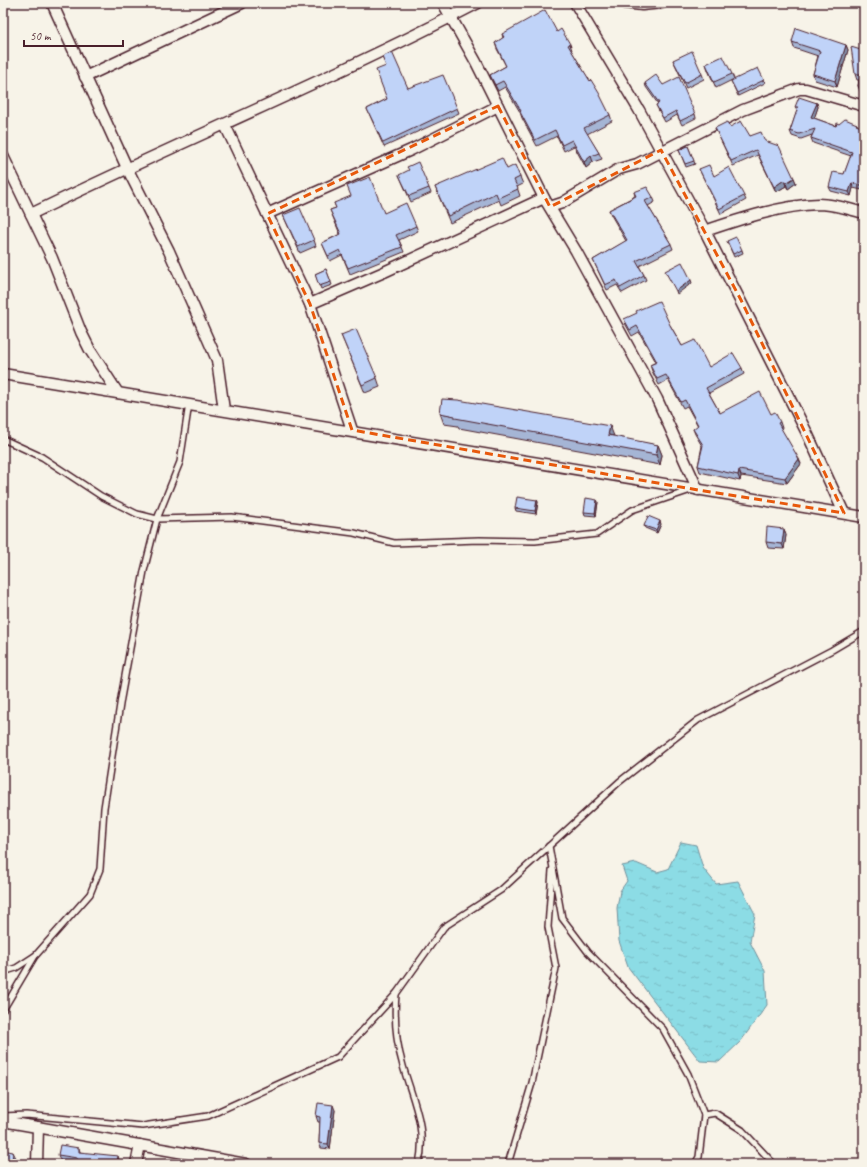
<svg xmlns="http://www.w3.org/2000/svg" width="867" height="1167" font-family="Caveat,sans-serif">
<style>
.water{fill:url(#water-ripples);stroke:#72909b}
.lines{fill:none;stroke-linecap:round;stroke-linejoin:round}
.service-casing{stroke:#4a1f2b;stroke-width:8}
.minor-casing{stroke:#4a1f2b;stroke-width:13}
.service{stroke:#f7f3e8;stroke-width:5}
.minor{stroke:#f7f3e8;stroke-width:10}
.wall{fill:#a5b5d5;stroke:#4a1f2b}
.shaded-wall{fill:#8694ae;stroke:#4a1f2b}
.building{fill:#c0d3f8;stroke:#4a1f2b}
.marked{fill:none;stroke:#e8590c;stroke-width:3;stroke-dasharray:8 5;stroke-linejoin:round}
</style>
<defs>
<pattern id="water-ripples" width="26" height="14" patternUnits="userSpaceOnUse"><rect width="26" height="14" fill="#8cdce5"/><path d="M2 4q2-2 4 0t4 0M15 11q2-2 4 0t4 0" fill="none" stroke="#7abcc5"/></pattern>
</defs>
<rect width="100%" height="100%" fill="#f7f3e8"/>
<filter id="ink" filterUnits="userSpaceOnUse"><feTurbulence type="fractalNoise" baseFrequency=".025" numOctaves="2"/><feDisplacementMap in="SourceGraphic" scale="8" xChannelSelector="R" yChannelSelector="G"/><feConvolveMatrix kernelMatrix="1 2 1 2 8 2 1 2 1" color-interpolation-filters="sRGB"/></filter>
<g filter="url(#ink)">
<polygon class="water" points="681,842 696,845 703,868 716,884 738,881 755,914 750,942 765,971 767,1005 741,1041 719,1062 700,1061 628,967 619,941 617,908 620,891 627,881 622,866 636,863 657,872 668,869"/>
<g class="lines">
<g class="service-casing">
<g id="service">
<polyline points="3,439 42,457 101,496 137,514 157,519 232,517 354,533 394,543 479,540 535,541 597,534 632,510 691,490"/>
<polyline points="549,846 562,918 588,952 663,1029 688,1074 704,1115 699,1157 695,1164"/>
<polyline points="3,972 16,968 36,955 90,894 100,869 104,808 121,698 144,571 157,519 180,462 189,404"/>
<path d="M396 994C394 1018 396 1042 403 1066 413 1101 427 1127 419 1164"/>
<polyline points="3,1010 35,956"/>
<polyline points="704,1115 715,1113 742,1130 774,1164"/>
<polyline points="3,1116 26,1115 143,1126 208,1116 338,1057 396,994 444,927 501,890 619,782 698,720 832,650 864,631"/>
<polyline points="508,1164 532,1083 556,968 548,927 552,870"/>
</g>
</g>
<g class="minor-casing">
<g id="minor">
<polyline points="52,3 127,168 169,251 217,360 224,410"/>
<polyline points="443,3 476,62 544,198 576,251 657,399 698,490"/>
<polyline points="575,3 639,110 705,231 807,433 844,513"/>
<polyline points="624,3 642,5 662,3"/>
<polyline points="85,77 242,3"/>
<polyline points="225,125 310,304 352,430"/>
<polyline points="3,156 52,258 81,332 90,350 118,393"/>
<polyline points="550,207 562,203 619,169 637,164 743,110 799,89 806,89 864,106"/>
<path d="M31 214C179 142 332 79 478 3"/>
<polyline points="267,214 411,150 498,106"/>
<path d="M705 231C740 219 783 205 819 204 834 204 849 209 864 213"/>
<polyline points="310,304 384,272 544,198"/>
<polyline points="3,374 864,517"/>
<polyline points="3,1121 246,1164"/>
<polyline points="37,1164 38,1127"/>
<polyline points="136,1164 140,1145"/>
</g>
</g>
<use href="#service" class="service"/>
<use href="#minor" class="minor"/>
</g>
<g class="wall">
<polygon points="557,32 570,44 572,50 571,50 610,115 612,121 587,134 599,153 602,159 593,162 586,168 574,146 564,151 557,136 537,146 522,118 520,112 505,87 498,91 490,75 506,66 497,49 495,43 503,38 502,34"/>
<polygon points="792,42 846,45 848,50 837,87 815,80 813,74 818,56 794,48"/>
<polygon points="864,51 864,93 860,91 858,86 859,80 857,80 855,74"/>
<polygon points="382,57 408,88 457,108 459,113 384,147 367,109 387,99 386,66"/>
<polygon points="673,60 702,74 704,79 686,88"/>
<polygon points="706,64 732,74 734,79 716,88 708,70"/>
<polygon points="764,80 765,83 738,96 731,81"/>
<polygon points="645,83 663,85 695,114 696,118 682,125 677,115 665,122 658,109 656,105 658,104 646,87"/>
<polygon points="817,103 818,107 814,118 836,126 839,124 857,124 858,126 864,128 864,183 862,190 853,188 851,196 831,191 829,187 844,174 851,156 813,143 811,138 812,135 801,139 792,136 790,131 797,111 795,107"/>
<polygon points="730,127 750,136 765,141 794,178 796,183 788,189 786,186 776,192 758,155 733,166 715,128"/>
<polygon points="688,146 695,164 686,167 679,150"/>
<polygon points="507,169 520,177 523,184 517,187 520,196 501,205 499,200 450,223 435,187"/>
<polygon points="699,169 714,176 744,196 746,200 721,214"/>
<polygon points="399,175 429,188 431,193 411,202"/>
<polygon points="634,192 653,197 655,202 648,206 671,244 673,249 639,266 644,275 646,280 622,293 617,285 607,290 593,260 626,241 611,215 609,210 635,196"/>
<polygon points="334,203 384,213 416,226 418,231 399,240 404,252 350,274 342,255 330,261 322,243 340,234 330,210 336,208"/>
<polygon points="283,215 314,240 316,246 300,253"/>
<polygon points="727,241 742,250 743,253 734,257"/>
<polygon points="326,269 332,285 321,289 315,274"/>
<polygon points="624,319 670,325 682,346 709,367 742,368 744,374 709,393 720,413 771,414 780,422 782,428 781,429 801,464 787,483 741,476 740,481 700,472 698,466 702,446 695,434 693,429 698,426 687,406 683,408 668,380 659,385 652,371 650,365 656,362 639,332 632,336 626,325"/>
<polygon points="341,335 377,378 380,387 365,393"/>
<polygon points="440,413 658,445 662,455 660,465 459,428 458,426 444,424"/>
<polygon points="537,500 538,502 536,514 516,511 515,508"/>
<polygon points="597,500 598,502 596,516 585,515 584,512"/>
<polygon points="661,524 657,533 645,528 644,526"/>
<polygon points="786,535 784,549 768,548 766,542"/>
<polygon points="335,1110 330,1149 321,1148 319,1143 320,1122 318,1122 316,1116"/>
<polygon points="79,1148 80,1152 120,1163 120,1164 76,1164 61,1162 58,1155"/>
</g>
<g class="shaded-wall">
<polygon points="846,45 848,50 837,87 835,81"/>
<polygon points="817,103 818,107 813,122 811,117"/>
<polygon points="591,156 593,162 586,168 584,162"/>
<polygon points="794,178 796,183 788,189 786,183"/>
<polygon points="862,178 864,183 862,190 861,185"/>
<polygon points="784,180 786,186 776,192 774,187"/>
<polygon points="852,183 853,188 851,196 849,192"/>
<polygon points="691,280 692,283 677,294 676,291"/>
<polygon points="610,426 614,436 608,435"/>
<polygon points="658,445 662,455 660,465 656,455"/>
<polygon points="799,459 801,464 787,483 785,478"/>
<polygon points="739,470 741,476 740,481 738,475"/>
<polygon points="537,500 538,502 536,514 535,511"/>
<polygon points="597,500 598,502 596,516 595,513"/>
<polygon points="660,521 661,524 657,533 656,530"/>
<polygon points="784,529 786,535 784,549 782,544"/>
<polygon points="333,1105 335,1110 330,1149 328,1144"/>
<polygon points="13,1152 16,1158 15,1164 12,1164"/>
<polygon points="118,1156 120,1163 120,1164 117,1164"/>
</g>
<g class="building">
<polygon points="545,10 557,32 561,29 570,44 568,45 590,81 591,80 599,93 610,115 584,128 599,153 591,156 584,162 572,140 562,145 555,130 535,140 520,112 521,111 503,81 495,85 490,75 506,66 495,43 504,37 502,34"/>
<polygon points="796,28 846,45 835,81 813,74 820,51 792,42"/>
<polygon points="851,47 864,51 864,87 858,86 861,74 855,74"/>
<polygon points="692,51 702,74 685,83 673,60"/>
<polygon points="392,52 408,88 443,75 457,108 383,143 367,109 387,99 376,70 386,66 382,57"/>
<polygon points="723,56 732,74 714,82 706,64"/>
<polygon points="758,68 764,80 737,93 731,81"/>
<polygon points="656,75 663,85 679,77 695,114 680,121 676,111 663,118 656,105 659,103 645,83"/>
<polygon points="799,97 817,103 811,117 836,126 837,123 839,124 845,119 857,124 856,125 864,128 864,179 862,178 861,185 852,183 849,192 829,187 833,172 844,174 852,152 811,138 815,129 799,134 790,131 798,107 795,107"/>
<polygon points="741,121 750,136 761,132 765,141 779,146 794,178 786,183 784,180 774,187 756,150 731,161 715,128 727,122 730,127"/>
<polygon points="688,146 694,161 685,164 679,150"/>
<polygon points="502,158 507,169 515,165 520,177 514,180 518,189 498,198 496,193 448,216 435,187"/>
<polygon points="418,162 429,188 409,196 399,175 409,170 407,167"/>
<polygon points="709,165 714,176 729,167 744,196 719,209 699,169"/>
<polygon points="370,177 384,213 406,203 416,226 396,235 402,247 348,268 340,250 328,256 322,243 341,234 330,210 336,208 334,203 351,196 347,186"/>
<polygon points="647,187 653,197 645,201 671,244 636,261 644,275 620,288 616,280 605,285 593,260 627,240 609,210 636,196 634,192"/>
<polygon points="300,208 314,240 298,247 283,215"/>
<polygon points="736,237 742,250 733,254 727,241"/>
<polygon points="682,262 691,280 676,291 665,271"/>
<polygon points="326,269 331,282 319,286 315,274"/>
<polygon points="659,301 670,325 682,346 695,340 709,367 733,353 742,368 706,388 720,413 760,392 771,414 775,412 780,422 778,423 799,459 785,478 739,470 738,475 698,466 703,445 693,429 698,425 685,400 681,402 666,375 657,379 650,365 657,362 637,326 630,330 624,319 637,313 636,311"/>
<polygon points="356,329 377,378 362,385 341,335"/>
<polygon points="442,399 458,400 610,426 608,435 658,445 656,455 455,418 455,416 440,413"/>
<polygon points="517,497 537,500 535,511 515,508"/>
<polygon points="586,498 597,500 595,513 584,512"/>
<polygon points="648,516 660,521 656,530 644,526"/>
<polygon points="767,527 784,529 782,544 766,542"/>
<polygon points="318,1103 333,1105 328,1144 319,1143 320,1117 316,1116"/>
<polygon points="60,1145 79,1148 79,1152 118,1156 117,1164 77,1164 77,1158 58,1155"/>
<polygon points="3,1150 13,1152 12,1164 3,1164"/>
</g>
</g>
<path class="marked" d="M498 106 550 207 661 150 741 300 844 513 698 490 352 430 310 304 267 214Z"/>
<rect width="867" height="1167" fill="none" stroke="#f7f3e8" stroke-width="16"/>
<rect x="8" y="8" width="851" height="1151" fill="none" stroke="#4a1f2b" stroke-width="1.5" filter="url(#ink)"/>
<path d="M24 40v6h99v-6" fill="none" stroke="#4a1f2b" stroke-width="2"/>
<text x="30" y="40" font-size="12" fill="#4a1f2b" stroke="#f7f3e8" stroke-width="3" paint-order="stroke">50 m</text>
</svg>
